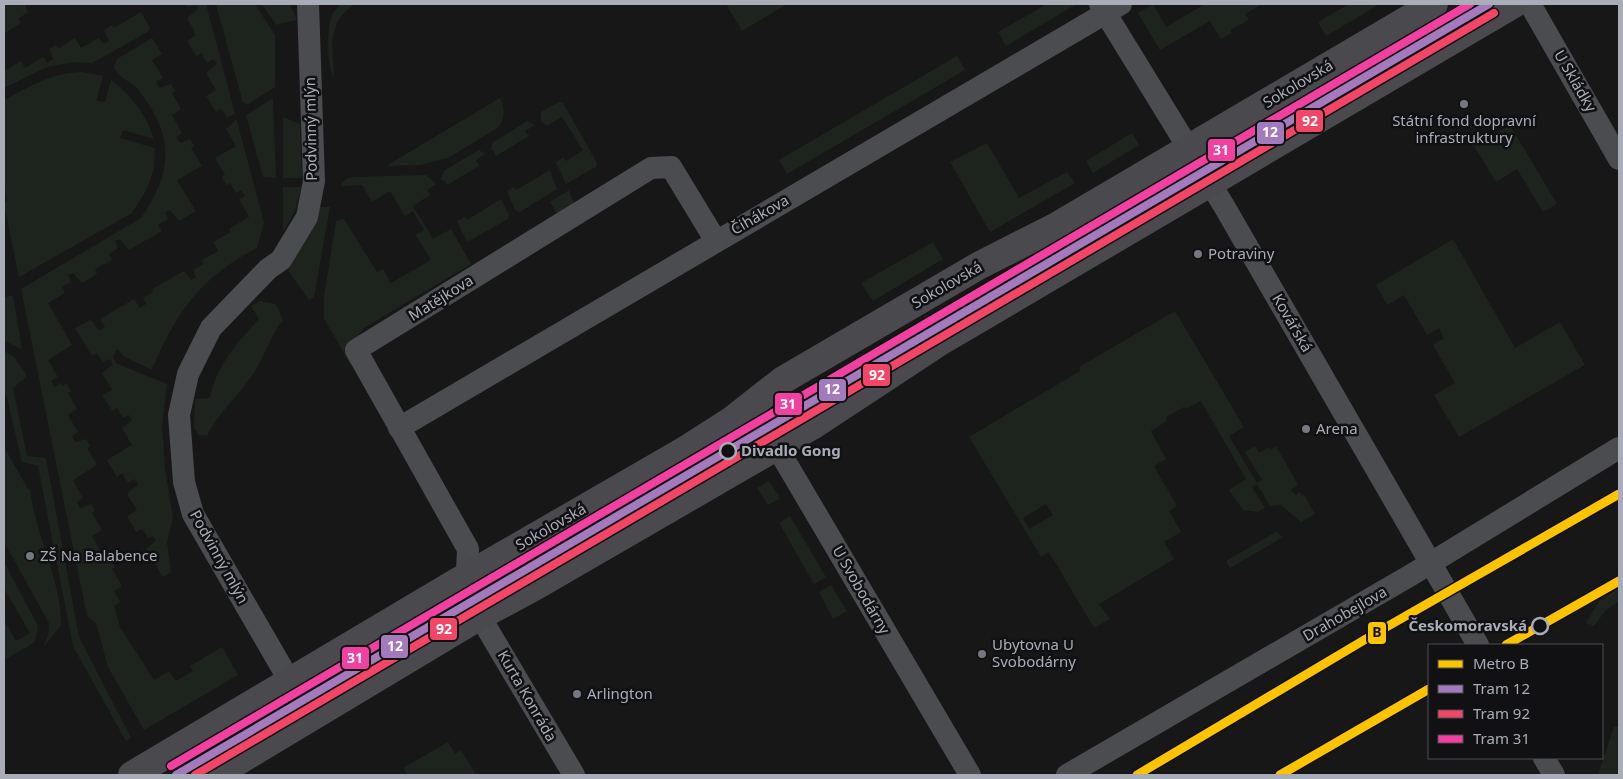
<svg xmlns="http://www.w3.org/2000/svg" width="1623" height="779" font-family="'Noto Sans',sans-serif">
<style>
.green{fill:#1d241e;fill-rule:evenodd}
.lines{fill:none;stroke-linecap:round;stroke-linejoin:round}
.street{stroke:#4b4c50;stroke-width:22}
.secondary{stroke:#4a4a4e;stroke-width:28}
.tram-1-casing{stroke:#111113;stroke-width:11}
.tram-2-casing{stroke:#111113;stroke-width:11}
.tram-3-casing{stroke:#111113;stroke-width:11}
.tram-1{stroke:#a37abc;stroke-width:8}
.tram-2{stroke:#f34667;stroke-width:8}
.tram-3{stroke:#f240a1;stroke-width:8}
.metro-1-casing{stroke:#111113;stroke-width:12}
.metro-1{stroke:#fcc400;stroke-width:9}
.poi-dot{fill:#757880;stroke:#111113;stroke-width:2}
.stop-dot{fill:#111113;stroke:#a8adb8;stroke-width:2.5}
.labels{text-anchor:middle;stroke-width:5;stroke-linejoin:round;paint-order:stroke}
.street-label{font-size:15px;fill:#a8adb8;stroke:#111113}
.poi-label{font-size:15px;fill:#a8adb8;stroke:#111113;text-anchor:start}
.stop-label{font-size:15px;font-weight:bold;fill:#a8adb8;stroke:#111113;text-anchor:start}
.line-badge{stroke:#111113;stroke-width:2}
.badge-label{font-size:14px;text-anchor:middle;font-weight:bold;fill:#fff}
.pale-badge-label{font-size:14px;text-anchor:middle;font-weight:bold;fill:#111}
</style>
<rect width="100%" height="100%" fill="#171717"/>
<g class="green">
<polygon points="4,4 29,4 25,6 28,12 18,19 21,23 5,33"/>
<path d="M186 4H206L264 223 257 248C201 277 176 312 152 370L125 357 117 349 113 357 116 363 167 384 162 426 165 468 173 518 167 542 171 572 163 577 146 549 156 541 153 536 148 538 142 529 136 532 127 516 137 510 127 494 138 484 135 479 128 483 122 473 117 477 107 460 132 445 122 428 132 420 129 415 123 418 117 408 112 411 102 395 112 390 102 373 113 364 110 359 103 362 97 353 92 356 75 328 91 320 99 331 105 327 100 319 134 299 140 308 146 304 143 298 153 292 152 289 184 271 191 280 196 277 193 270 203 264 202 260 218 251 213 242 231 232 229 229 249 217 239 199 245 196 241 190 236 193 230 183 226 185 222 177 225 175 215 158 236 146 226 129 237 119 234 114 227 118 221 108 216 112 206 96 216 90 206 73 217 64 214 59 207 63 201 53 196 56 187 41 196 35 187 18 198 9 195 4 188 7Z"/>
<polygon points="216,4 255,4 275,35 275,87 248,104 243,103"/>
<polygon points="262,4 290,4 297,20 276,25"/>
<path d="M341 4H355C326 22 333 49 334 79 327 65 326 26 333 13 335 10 339 6 341 4Z"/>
<polygon points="726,4 787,4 742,31"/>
<polygon points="1047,4 1075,5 1006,46 998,32"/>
<polygon points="1153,4 1166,27 1205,4 1262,4 1245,14 1249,20 1230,30 1232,33 1221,39 1210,21 1160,50 1138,13"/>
<polygon points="1349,4 1380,4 1326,36 1318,22"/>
<polygon points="1458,4 1496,4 1235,159 1224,141"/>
<polygon points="141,12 150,28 148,32 92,63 73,62 47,67 4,88 4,71 21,61 25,68 43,57 47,63 53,59 49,49 56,45 59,48 75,38 81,48 99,38 103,44 109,41 104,30 112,25 114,28"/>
<path d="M152 38 162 54 152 60 163 78 156 82 159 88 171 84 175 91 172 93 181 109 172 115 182 133 176 137 180 143 190 139 194 146 191 148 202 166 177 180 196 211 179 221 170 210 165 212 168 219 158 225 162 231 129 250 120 239 115 241 118 248 109 254 112 260 95 269 97 274 82 283 73 273 68 275 71 282 62 287 65 293 48 303 72 345 48 360 58 377 51 381 55 387 61 383 63 386 66 383 71 391 68 393 77 409 68 415 78 432 72 436 76 442 86 439 90 446 87 448 97 465 73 480 83 498 77 502 80 508 91 504 95 511 92 513 102 530 92 536 102 554 97 557 100 563 110 559 115 567 112 569 122 586 114 591 120 602 114 606 120 627 154 680 169 671 176 681 193 671 190 666 222 647 238 675 144 730 108 667 96 623 87 616 21 289 141 218C166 181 176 149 151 108 147 102 143 95 138 89 131 82 116 76 114 66L117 59Z"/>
<polygon points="957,56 965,70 787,174 779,160"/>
<path d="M82 72 103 76 96 101 105 102 111 80C131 95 147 115 154 139L123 130 120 138 155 148 154 168 147 189 132 213 19 277 4 205 7 200 4 183V100C31 86 51 73 82 72Z"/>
<polygon points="273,98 276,178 263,177 246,115"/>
<path d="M500 98C505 107 505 118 499 127L448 158 420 165 386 166Z"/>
<polygon points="559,102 563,103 597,163 597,166 566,184 556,162 563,158 566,161 583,150 562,117 546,126 542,121 541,122 541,112"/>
<polygon points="283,117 300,124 302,178 283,178"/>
<polygon points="527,121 535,125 525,131 529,136 496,156 493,150 491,151 492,143"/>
<polygon points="1510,125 1557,204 1543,212 1517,169 1496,182 1474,146"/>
<polygon points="1132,133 1139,145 1093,173 1086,161"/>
<polygon points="987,143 1019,198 1067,172 1075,183 990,232 950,162"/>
<polygon points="479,150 485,154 476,160 479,166 447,185 444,180 442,181 441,178 445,170"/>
<polygon points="550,170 557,189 520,212 515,210 507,191 514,187 516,190"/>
<path d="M426 175 436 184 427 190 430 195 413 206 433 239 451 229 471 264 364 328C354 339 348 353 352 368L324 318V297L336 221 344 219 377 272 383 269 391 283 431 260 416 235 424 230 413 211 405 216 390 191 372 202 362 185 341 186 342 183 346 179 354 177Z"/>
<polygon points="283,187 301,187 295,211 283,232"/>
<polygon points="569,190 574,204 557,214 550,202"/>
<polygon points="501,199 509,215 508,219 469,241 466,240 457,221 465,217 467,220"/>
<polygon points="320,207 330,207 314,297 309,300 288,270"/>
<polygon points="1453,239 1515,348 1560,322 1585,365 1459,437 1434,395 1455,383 1433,345 1444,338 1439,328 1427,335 1404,295 1387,305 1376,285"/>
<polygon points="933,242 943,259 873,301 861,283"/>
<polygon points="8,296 13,296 22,349 4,341 4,298"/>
<path d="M260 301 276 304 283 320C269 338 264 359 251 377 237 397 218 413 207 436L199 435 194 427 195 399 210 398C216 366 238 342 259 319L251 306Z"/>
<path d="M1175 311 1244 427 1229 436 1257 483 1262 480 1245 452 1255 446 1259 453 1269 447 1270 450 1276 446 1298 485 1291 490 1295 495 1300 492 1302 496 1304 494 1315 514 1301 522 1281 505 1270 506 1257 484 1252 487 1265 508 1258 512 1243 510 1229 490 1246 479 1201 401 1186 409 1184 407 1166 417 1167 421 1151 431 1166 459 1154 466 1177 506 1169 511 1181 532 1164 542 1174 559 1099 604 1110 619 1094 628 1049 552 1041 557 969 437 1080 371 1079 367ZM1046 504 1053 515 1029 529 1023 518Z"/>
<polygon points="4,351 14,357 26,374 26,377 13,388 27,456 46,458 79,637 131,738 126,741 73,646 38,466 22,462 6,394 4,393"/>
<path d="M4 447 28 489H30C35 535 62 581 61 626L43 647 48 636 49 623 4 542Z"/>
<polygon points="769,481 780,498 768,505 757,488"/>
<polygon points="790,516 826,577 814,584 779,523"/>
<polygon points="1276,532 1283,537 1230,568 1226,561"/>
<polygon points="4,562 38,626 35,641 32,644 4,660 4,620 16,641 30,633 4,588"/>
<polygon points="831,585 847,611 833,619 819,592"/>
<polygon points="1619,588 1619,601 1605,611 1594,626 1586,623 1599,601"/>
<polygon points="1614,727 1619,727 1619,775 1598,775"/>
<polygon points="448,742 455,754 461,750 476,775 408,775 403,768"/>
</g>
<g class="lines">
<g class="street">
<polyline points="308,4 314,181 307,217 281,260 268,269 211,328 188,374 179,415 184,482 193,514 311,718"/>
<polyline points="1100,4 1224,206 1478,645"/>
<polyline points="1530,4 1619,159"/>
<polyline points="752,405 970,775"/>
<polyline points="399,428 1121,4"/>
<polyline points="1544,758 1554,775"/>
<polyline points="574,775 466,593 468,549 356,350 651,168 671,167 716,241"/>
<polyline points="1067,775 1411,575 1619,448"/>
</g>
<g class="secondary">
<polyline points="132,775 467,576 682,452 732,420 783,380 980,265 1055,227 1434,4"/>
<polyline points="215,775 480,616 536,586 812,426 938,343 1514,4"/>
</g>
<g class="tram-1-casing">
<polyline id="tram-1" points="176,775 1489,4"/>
</g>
<g class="tram-2-casing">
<polyline id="tram-2" points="195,775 1494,13"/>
</g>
<g class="tram-3-casing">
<polyline id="tram-3" points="171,766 1470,4"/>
</g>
<use href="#tram-1" class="tram-1"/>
<use href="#tram-2" class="tram-2"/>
<use href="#tram-3" class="tram-3"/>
<g class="metro-1-casing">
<g id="metro-1">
<polyline points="1506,645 1619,581"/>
<polyline points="1137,775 1376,633 1619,494"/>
<polyline points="1280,775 1429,689"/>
</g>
</g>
<use href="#metro-1" class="metro-1"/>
</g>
<g class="poi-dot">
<circle cx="1464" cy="104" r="5"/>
<circle cx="1198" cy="254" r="5"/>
<circle cx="1306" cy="429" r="5"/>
<circle cx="30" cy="556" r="5"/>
<circle cx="982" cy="654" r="5"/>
<circle cx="577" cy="694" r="5"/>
</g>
<g class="stop-dot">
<circle cx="728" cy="451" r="8"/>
<circle cx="1540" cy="626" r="8"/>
</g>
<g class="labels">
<g class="street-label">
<text transform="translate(1575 81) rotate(60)" y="5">U Skládky</text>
<text transform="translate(1298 84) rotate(-31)" y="5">Sokolovská</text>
<text transform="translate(311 129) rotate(-91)" y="5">Podvinný mlýn</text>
<text transform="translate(760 215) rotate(-30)" y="5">Čihákova</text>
<text transform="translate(947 285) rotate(-30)" y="5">Sokolovská</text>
<text transform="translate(441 298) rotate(-32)" y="5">Matějkova</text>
<text transform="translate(1292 323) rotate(60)" y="5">Kovářská</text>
<text transform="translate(551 527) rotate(-30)" y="5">Sokolovská</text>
<text transform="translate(219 557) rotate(61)" y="5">Podvinný mlýn</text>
<text transform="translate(861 590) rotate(60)" y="5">U Svobodárny</text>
<text transform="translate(1345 614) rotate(-30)" y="5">Drahobejlova</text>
<text transform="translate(527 696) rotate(60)" y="5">Kurta Konráda</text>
</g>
<g class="poi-label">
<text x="1464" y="126" text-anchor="middle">Státní fond dopravní<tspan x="1464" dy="17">infrastruktury</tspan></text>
<text x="1208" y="259">Potraviny</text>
<text x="1316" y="434">Arena</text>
<text x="40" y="561">ZŠ Na Balabence</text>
<text x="992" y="650">Ubytovna U<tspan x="992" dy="17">Svobodárny</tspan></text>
<text x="587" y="699">Arlington</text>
</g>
<g class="stop-label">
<text x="741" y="456">Divadlo Gong</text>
<text x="1527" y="631" text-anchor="end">Českomoravská</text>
</g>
</g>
<g class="line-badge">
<rect x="1295" y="109" width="29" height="24" rx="5" fill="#f34667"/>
<rect x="1256" y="121" width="29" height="24" rx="5" fill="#a37abc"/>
<rect x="1207" y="138" width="29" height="24" rx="5" fill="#f240a1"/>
<rect x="862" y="363" width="29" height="24" rx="5" fill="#f34667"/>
<rect x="818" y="378" width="29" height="24" rx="5" fill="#a37abc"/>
<rect x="774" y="392" width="29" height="24" rx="5" fill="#f240a1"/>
<rect x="429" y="617" width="29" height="24" rx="5" fill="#f34667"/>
<rect x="1367" y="621" width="20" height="24" rx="5" fill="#fcc400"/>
<rect x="380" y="634" width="29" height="25" rx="5" fill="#a37abc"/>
<rect x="341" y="646" width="29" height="24" rx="5" fill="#f240a1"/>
</g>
<g class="badge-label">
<text x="1310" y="126">92</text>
<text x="1270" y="137">12</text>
<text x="1221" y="155">31</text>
<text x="877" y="380">92</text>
<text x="832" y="394">12</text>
<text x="788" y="409">31</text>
<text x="444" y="634">92</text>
<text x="395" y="651">12</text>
<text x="355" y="663">31</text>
</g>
<g class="pale-badge-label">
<text x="1377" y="637">B</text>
</g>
<rect width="1623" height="779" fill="none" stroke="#a8adb8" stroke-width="10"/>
<rect x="1428" y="644" width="175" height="115" fill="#111113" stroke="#4d4f55"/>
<rect x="1438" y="660" width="25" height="8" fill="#fcc400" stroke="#4d4f55"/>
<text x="1473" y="669" font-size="15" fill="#a8adb8">Metro B</text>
<rect x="1438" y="685" width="25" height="8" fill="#a37abc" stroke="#4d4f55"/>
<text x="1473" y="694" font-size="15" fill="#a8adb8">Tram 12</text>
<rect x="1438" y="710" width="25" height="8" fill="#f34667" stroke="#4d4f55"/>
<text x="1473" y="719" font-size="15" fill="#a8adb8">Tram 92</text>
<rect x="1438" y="735" width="25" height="8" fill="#f240a1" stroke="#4d4f55"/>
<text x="1473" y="744" font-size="15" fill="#a8adb8">Tram 31</text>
</svg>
